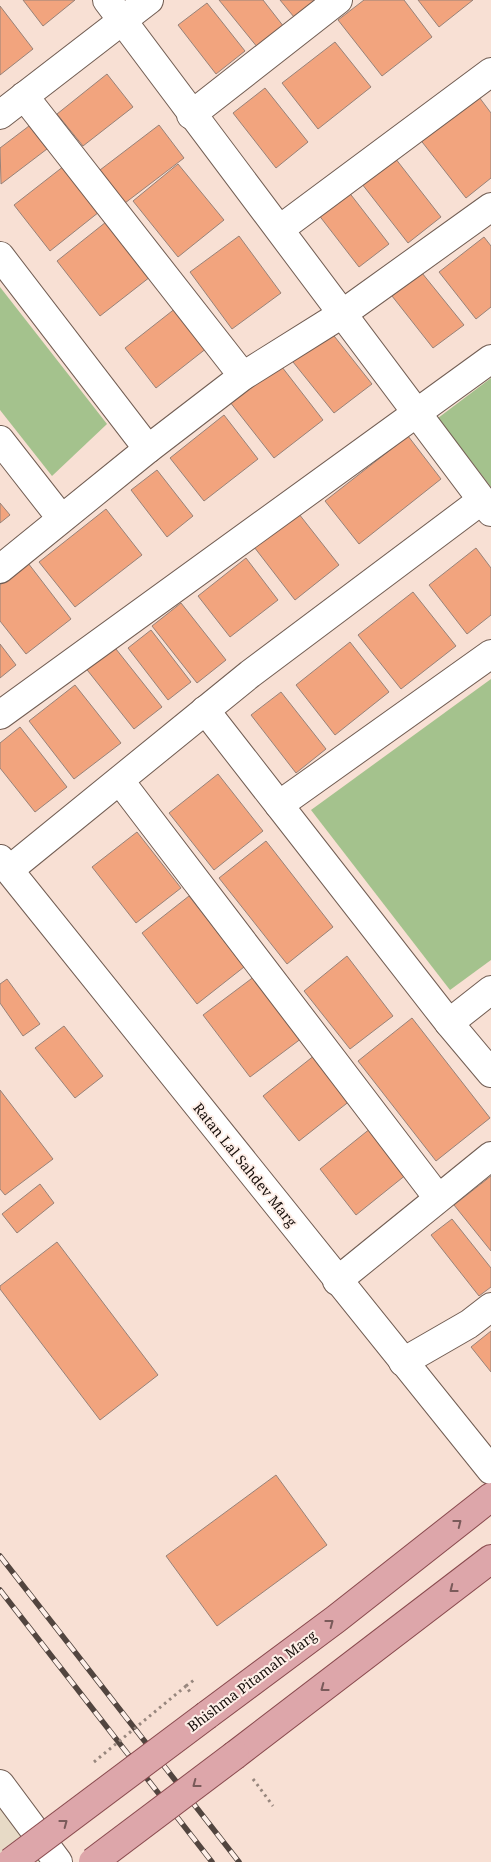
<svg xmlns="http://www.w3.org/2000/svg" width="491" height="1862" font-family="'Noto Serif',serif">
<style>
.industrial{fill:#e7dac6}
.green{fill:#a4c28d}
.building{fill:#f2a47e;stroke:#988278}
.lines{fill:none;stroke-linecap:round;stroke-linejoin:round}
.minor-casing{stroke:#715d53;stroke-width:30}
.major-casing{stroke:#894a4e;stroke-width:30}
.path{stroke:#97867d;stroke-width:3;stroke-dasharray:2.5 4;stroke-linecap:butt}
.minor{stroke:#fff;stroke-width:28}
.major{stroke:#dda6aa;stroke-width:28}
.rail-casing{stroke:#52453f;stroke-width:5.5}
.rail{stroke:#feefe8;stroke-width:4;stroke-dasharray:11;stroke-linecap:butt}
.major-bridge-casing{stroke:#894a4e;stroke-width:30;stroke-linecap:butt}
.path-bridge{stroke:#97867d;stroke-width:3;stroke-dasharray:2.5 4;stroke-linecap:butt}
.major-bridge{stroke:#dda6aa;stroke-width:28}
.oneway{stroke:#7a5a5a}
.labels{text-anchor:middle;stroke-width:4;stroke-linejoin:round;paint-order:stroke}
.street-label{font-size:14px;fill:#170f0b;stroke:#feefe8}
</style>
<rect width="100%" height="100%" fill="#f8e0d4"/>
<polygon class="industrial" points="0,1794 54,1862 0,1862"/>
<g class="green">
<polygon points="0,287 107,424 52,476 0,410"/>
<polygon points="491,378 491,487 438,418"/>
<polygon points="491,679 491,960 450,990 311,810"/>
</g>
<g class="building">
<polygon points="23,0 75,0 43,26"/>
<polygon points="219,0 263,0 284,27 258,48"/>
<polygon points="280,0 316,0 294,17"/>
<polygon points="364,0 404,0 432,37 382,76 338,20"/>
<polygon points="418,0 473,0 439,27"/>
<polygon points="207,3 245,51 216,74 178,25"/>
<polygon points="0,6 33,49 0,75"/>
<polygon points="335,42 371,87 318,129 282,83"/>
<polygon points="107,74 133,107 83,146 57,114"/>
<polygon points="265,88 308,142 276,168 233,113"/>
<polygon points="476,93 491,113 491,178 466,198 419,138"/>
<polygon points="159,125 184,158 125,203 100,170"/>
<polygon points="29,126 47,149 1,184 0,148"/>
<polygon points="395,158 441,217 408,243 362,184"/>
<polygon points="178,164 224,220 178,257 133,201"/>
<polygon points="64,166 99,212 50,251 14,205"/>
<polygon points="348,191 389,244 359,267 318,214"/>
<polygon points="106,222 150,277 100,316 57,261"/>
<polygon points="239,236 281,293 232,329 190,272"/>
<polygon points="484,237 491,246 491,307 476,319 439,272"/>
<polygon points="422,273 464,325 433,348 392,296"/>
<polygon points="181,304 212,344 156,388 125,348"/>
<polygon points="327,327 372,384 334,413 289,357"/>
<polygon points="275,358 323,420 274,458 226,397"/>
<polygon points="224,415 258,459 204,501 170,458"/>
<polygon points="408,436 441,479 359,544 325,501"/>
<polygon points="157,470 193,516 167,537 131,490"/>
<polygon points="0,503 10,515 0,523"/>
<polygon points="106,509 142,555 75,607 39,562"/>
<polygon points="295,509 339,565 295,600 251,543"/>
<polygon points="476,548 491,568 491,615 467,634 429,585"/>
<polygon points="246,558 278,600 230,637 198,596"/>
<polygon points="28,563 71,619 26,654 0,621 0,585"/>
<polygon points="413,592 456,646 401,689 358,635"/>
<polygon points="181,603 226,660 197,683 152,626"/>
<polygon points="151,630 191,682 168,700 128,648"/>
<polygon points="350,642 389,692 335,735 296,685"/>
<polygon points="0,644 16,665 0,678"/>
<polygon points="112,644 162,707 134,729 84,666"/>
<polygon points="75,685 121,743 74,779 29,721"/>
<polygon points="281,692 326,749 296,773 251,715"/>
<polygon points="20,727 67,787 35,812 0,768 0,743"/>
<polygon points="218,774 263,831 214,870 169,813"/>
<polygon points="137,832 181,888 136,923 92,867"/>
<polygon points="266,841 333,927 287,964 219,878"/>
<polygon points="189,896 244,967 197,1004 142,933"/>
<polygon points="347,956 393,1016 350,1049 304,991"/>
<polygon points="259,973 306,1035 250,1077 203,1015"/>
<polygon points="7,979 40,1024 23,1036 0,1003 0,984"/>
<polygon points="412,1018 490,1118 436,1161 358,1061"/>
<polygon points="64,1026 103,1076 75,1098 35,1048"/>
<polygon points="315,1055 351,1100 299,1141 263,1096"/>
<polygon points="0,1090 53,1159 5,1195 0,1189"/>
<polygon points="371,1128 407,1174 356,1215 320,1169"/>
<polygon points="491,1176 491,1251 454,1205"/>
<polygon points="40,1184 54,1203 17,1233 2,1214"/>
<polygon points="452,1219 491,1268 491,1287 479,1296 431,1235"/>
<polygon points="57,1242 158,1375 100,1420 0,1289 0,1286"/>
<polygon points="491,1331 491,1372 471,1347"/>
<polygon points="276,1475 327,1545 217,1626 166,1556"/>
</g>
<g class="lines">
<g class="minor-casing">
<g id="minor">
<polyline points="107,0 491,512"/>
<polyline points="24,96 243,376"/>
<polyline points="0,115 149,0"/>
<polyline points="191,115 338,0"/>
<polyline points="280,229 491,72"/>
<polyline points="0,256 148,449"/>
<polyline points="0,440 61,518"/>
<polyline points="0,569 148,449 243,376 342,314 491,207"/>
<polyline points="491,654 279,805 449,1023 491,990"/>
<polyline points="205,710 279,805"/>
<polyline points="0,715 491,359"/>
<polyline points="120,781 438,1198"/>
<polyline points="0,859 491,1470"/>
<polyline points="9,870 250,674 482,500"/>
<polyline points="449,1023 491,1073"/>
<polyline points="337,1281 491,1156"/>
<polyline points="403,1362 469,1324 491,1307"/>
<polyline points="0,1784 58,1862"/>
</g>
</g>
<g class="major-casing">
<g id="major">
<polyline points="207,1715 336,1619 491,1497"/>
<polyline points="235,1755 491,1559"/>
</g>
</g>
<g class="path">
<polyline points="186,1686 194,1680"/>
<polyline points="253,1779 273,1806"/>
</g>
<use href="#minor" class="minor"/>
<use href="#major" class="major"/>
<g class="rail-casing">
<g id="rail">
<polyline points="0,1556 239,1862"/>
<polyline points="0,1590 212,1862"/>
</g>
</g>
<use href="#rail" class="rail"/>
<g class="major-bridge-casing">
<g id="major-bridge">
<polyline points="11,1862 207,1715"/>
<polyline points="93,1862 235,1755"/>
</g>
</g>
<polyline class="path-bridge" points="94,1762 186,1686 190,1692"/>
<use href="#major-bridge" class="major-bridge"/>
</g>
<defs><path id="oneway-chevron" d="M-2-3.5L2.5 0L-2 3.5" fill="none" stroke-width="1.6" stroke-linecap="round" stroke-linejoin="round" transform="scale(1.25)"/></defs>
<g class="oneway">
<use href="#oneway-chevron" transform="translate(458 1523) rotate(-38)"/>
<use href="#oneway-chevron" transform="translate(453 1589) rotate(142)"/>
<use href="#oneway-chevron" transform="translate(330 1623) rotate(-37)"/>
<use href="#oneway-chevron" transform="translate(324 1688) rotate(143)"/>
<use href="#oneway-chevron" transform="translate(196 1784) rotate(143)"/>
<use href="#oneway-chevron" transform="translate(64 1823) rotate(-37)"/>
</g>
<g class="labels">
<g class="street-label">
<text transform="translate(245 1165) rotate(51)" y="5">Ratan Lal Sahdev Marg</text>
<text transform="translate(252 1681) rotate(-37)" y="5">Bhishma Pitamah Marg</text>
</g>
</g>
</svg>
